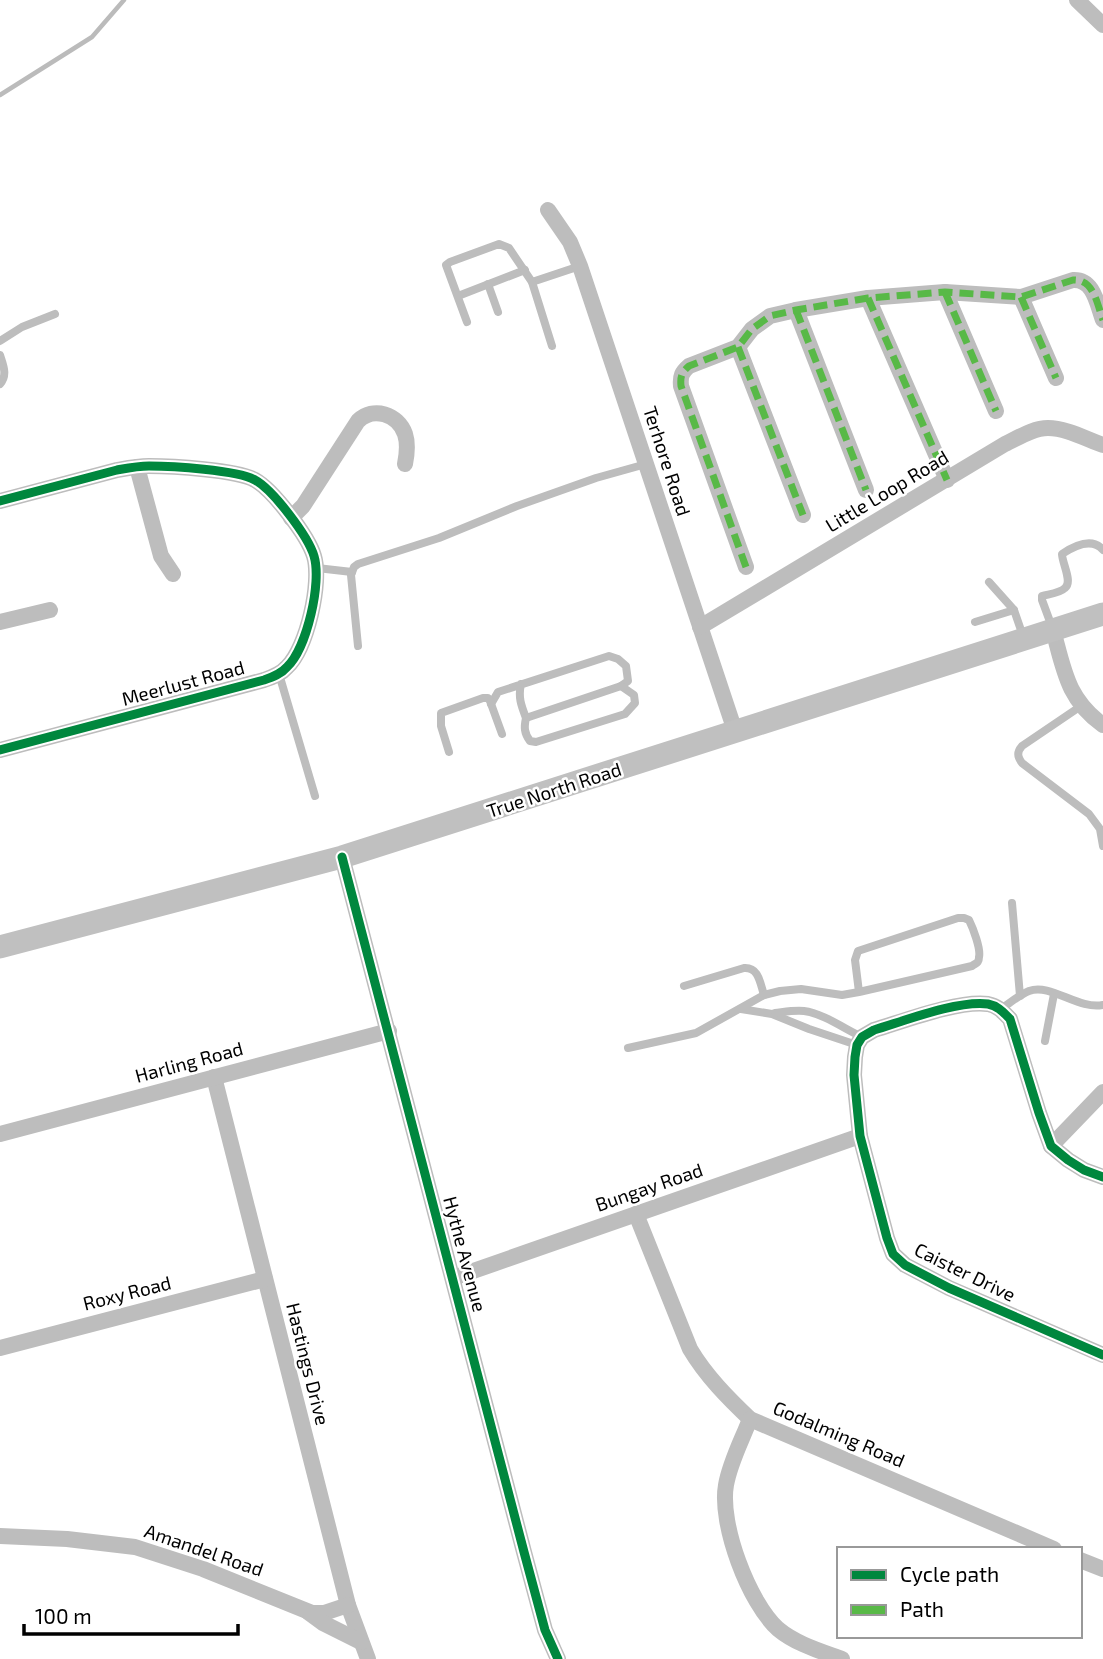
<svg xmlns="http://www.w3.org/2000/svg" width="1103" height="1659" font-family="'Exo 2',sans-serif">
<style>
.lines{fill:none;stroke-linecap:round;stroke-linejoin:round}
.stream{stroke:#bbb;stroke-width:4.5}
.service{stroke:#bdbdbd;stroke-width:8}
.minor{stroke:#bdbdbd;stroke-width:16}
.secondary{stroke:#c0c0c0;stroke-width:23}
.quiet{stroke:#58b947;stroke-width:7;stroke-dasharray:14 7;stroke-linecap:butt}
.cycleway-casing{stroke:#fff;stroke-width:13}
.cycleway{stroke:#00873e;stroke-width:9}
.labels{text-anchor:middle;stroke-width:5;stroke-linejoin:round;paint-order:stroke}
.street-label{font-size:19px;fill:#000;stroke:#fff}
</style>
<rect width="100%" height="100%" fill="#fff"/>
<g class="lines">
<polyline class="stream" points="0,95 92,37 124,0"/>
<g class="service">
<polyline points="532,282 580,266"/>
<polyline points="488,284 498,312"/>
<polyline points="458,296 525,270"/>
<polyline points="467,322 446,265 450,262 499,244 509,248 532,282 552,346"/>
<polyline points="0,341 22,327 55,314"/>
<path d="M0 355C3 365 8 375 0 384"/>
<polyline points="317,568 352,572"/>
<polyline points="989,582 1014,610 1023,636"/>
<polyline points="975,622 1014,610"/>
<path d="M1052 627 1042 600V596C1049 594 1060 593 1065 588 1073 582 1062 563 1062 554 1074 546 1092 537 1103 550"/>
<polyline points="358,646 351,575 354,567 358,564 439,538 517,506 596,478 646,464"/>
<polyline points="279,674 315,796"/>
<path d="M491 704 498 692 609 656 618 659 626 666 628 681 621 686 526 718C521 705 518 697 521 684"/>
<path d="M1081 706 1022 746C1017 752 1017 756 1022 763L1089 814 1100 829 1103 846"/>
<path d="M526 718C524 727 524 733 530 741L536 742 625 714 635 703 634 695 621 686"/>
<polyline points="449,752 441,726 441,713 483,698 488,698 490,701 502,734"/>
<polyline points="1012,903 1020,996"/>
<path d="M684 986 744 968C759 967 760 983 764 995"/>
<polyline points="741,1009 772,1014 809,1029 857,1045"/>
<path d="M1001 1009C1010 1003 1019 995 1029 991 1051 983 1078 1010 1103 1005"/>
<path d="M775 1013C784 1012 794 1010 804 1011 822 1013 845 1029 862 1037"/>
<polyline points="1045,1041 1054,994"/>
<path d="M628 1048 696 1033 764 995 780 991 801 989 842 995 859 992 972 966C976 963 979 963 979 957 981 949 973 928 969 920L964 918H958L858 951 855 960 859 992"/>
</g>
<g class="minor">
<polyline points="1077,0 1103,25"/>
<polyline points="548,210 570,242 580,266 735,731"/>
<polyline points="945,292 996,411"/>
<polyline points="1021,297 1056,378"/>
<polyline points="868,298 947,480"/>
<polyline points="796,310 866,490"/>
<polyline points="738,347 803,515"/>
<polyline points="137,467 161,556 173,574"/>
<path d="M0 501 117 470C128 468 138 466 149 466 171 466 238 470 255 480 273 490 308 536 314 556 322 582 307 648 287 667 281 674 273 677 264 680L0 750"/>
<path d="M291 518 303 506 358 421C373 406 398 414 405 434 408 443 407 454 405 464"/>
<path d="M746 567 681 386C680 376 682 372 689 366L738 347 752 329 770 316 796 310 868 298 945 292 1021 297 1073 280C1094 279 1097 304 1103 320"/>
<polyline points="0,622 50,610"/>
<path d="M700 627 1005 444C1018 438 1033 428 1048 428 1066 428 1086 439 1103 445"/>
<path d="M1053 630C1064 670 1067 699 1103 725"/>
<polyline points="342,857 524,1552 545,1630 558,1659"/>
<polyline points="214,1077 348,1605 368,1659"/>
<polyline points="0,1134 389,1031"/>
<polyline points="1051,1146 1103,1092"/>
<path d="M1103 1177 1084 1170 1068 1160 1051 1146 1039 1113 1010 1019C1003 1012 998 1006 988 1004 958 1000 904 1021 874 1030L862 1037 857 1045 855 1057 854 1075 860 1136 887 1238 893 1254 905 1265 949 1288 1103 1355"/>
<path d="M636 1214 690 1349C706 1376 728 1398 750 1419L1054 1549"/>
<polyline points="453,1278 860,1136"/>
<polyline points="0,1348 265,1279"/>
<path d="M750 1419C742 1440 730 1462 726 1485 719 1524 749 1603 778 1629 796 1644 820 1651 842 1659"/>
<polyline points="0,1536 67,1539 135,1547 203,1569 312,1613 324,1613 348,1605"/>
<polyline points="1080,1560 1103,1569"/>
<polyline points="308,1612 323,1623 361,1642"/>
</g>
<polyline class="secondary" points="0,947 342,857 1103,614"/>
<g class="quiet">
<polyline points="945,292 996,411"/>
<polyline points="1021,297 1056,378"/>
<polyline points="868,298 947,480"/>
<polyline points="796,310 866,490"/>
<polyline points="738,347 803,515"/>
<path d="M746 567 681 386C680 376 682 372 689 366L738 347 752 329 770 316 796 310 868 298 945 292 1021 297 1073 280C1094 279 1097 304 1103 320"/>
</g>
<g class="cycleway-casing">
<g id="cycleway">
<path d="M0 501 117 470C128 468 138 466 149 466 171 466 238 470 255 480 273 490 308 536 314 556 322 582 307 648 287 667 281 674 273 677 264 680L0 750"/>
<polyline points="342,857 524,1552 545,1630 558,1659"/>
<path d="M1103 1177 1084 1170 1068 1160 1051 1146 1039 1113 1010 1019C1003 1012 998 1006 988 1004 958 1000 904 1021 874 1030L862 1037 857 1045 855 1057 854 1075 860 1136 887 1238 893 1254 905 1265 949 1288 1103 1355"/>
</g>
</g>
<use href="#cycleway" class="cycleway"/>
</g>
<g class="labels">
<g class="street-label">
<text transform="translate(667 461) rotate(72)" y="7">Terhore Road</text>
<text transform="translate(887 491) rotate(-31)" y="7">Little Loop Road</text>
<text transform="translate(183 683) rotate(-15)" y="7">Meerlust Road</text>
<text transform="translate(554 790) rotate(-18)" y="7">True North Road</text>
<text transform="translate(189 1062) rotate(-15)" y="7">Harling Road</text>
<text transform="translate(649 1187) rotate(-19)" y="7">Bungay Road</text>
<text transform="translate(465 1254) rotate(75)" y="7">Hythe Avenue</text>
<text transform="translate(965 1272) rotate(26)" y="7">Caister Drive</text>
<text transform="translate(127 1293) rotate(-14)" y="7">Roxy Road</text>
<text transform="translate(308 1364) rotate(76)" y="7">Hastings Drive</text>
<text transform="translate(839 1434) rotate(23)" y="7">Godalming Road</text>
<text transform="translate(204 1550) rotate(19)" y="7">Amandel Road</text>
</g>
</g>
<rect x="837" y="1547" width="245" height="91" fill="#ffffff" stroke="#999999" stroke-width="2"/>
<rect x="851" y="1570" width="35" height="10" fill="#00873e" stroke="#999999" stroke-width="2"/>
<text x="900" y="1582" font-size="21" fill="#000000">Cycle path</text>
<rect x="851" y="1605" width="35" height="10" fill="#58b947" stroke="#999999" stroke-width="2"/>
<text x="900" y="1617" font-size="21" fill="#000000">Path</text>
<path d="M24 1624v10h214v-10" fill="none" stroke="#000000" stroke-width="3.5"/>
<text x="35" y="1624" font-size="21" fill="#000000" stroke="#ffffff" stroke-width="5" paint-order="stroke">100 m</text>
</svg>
